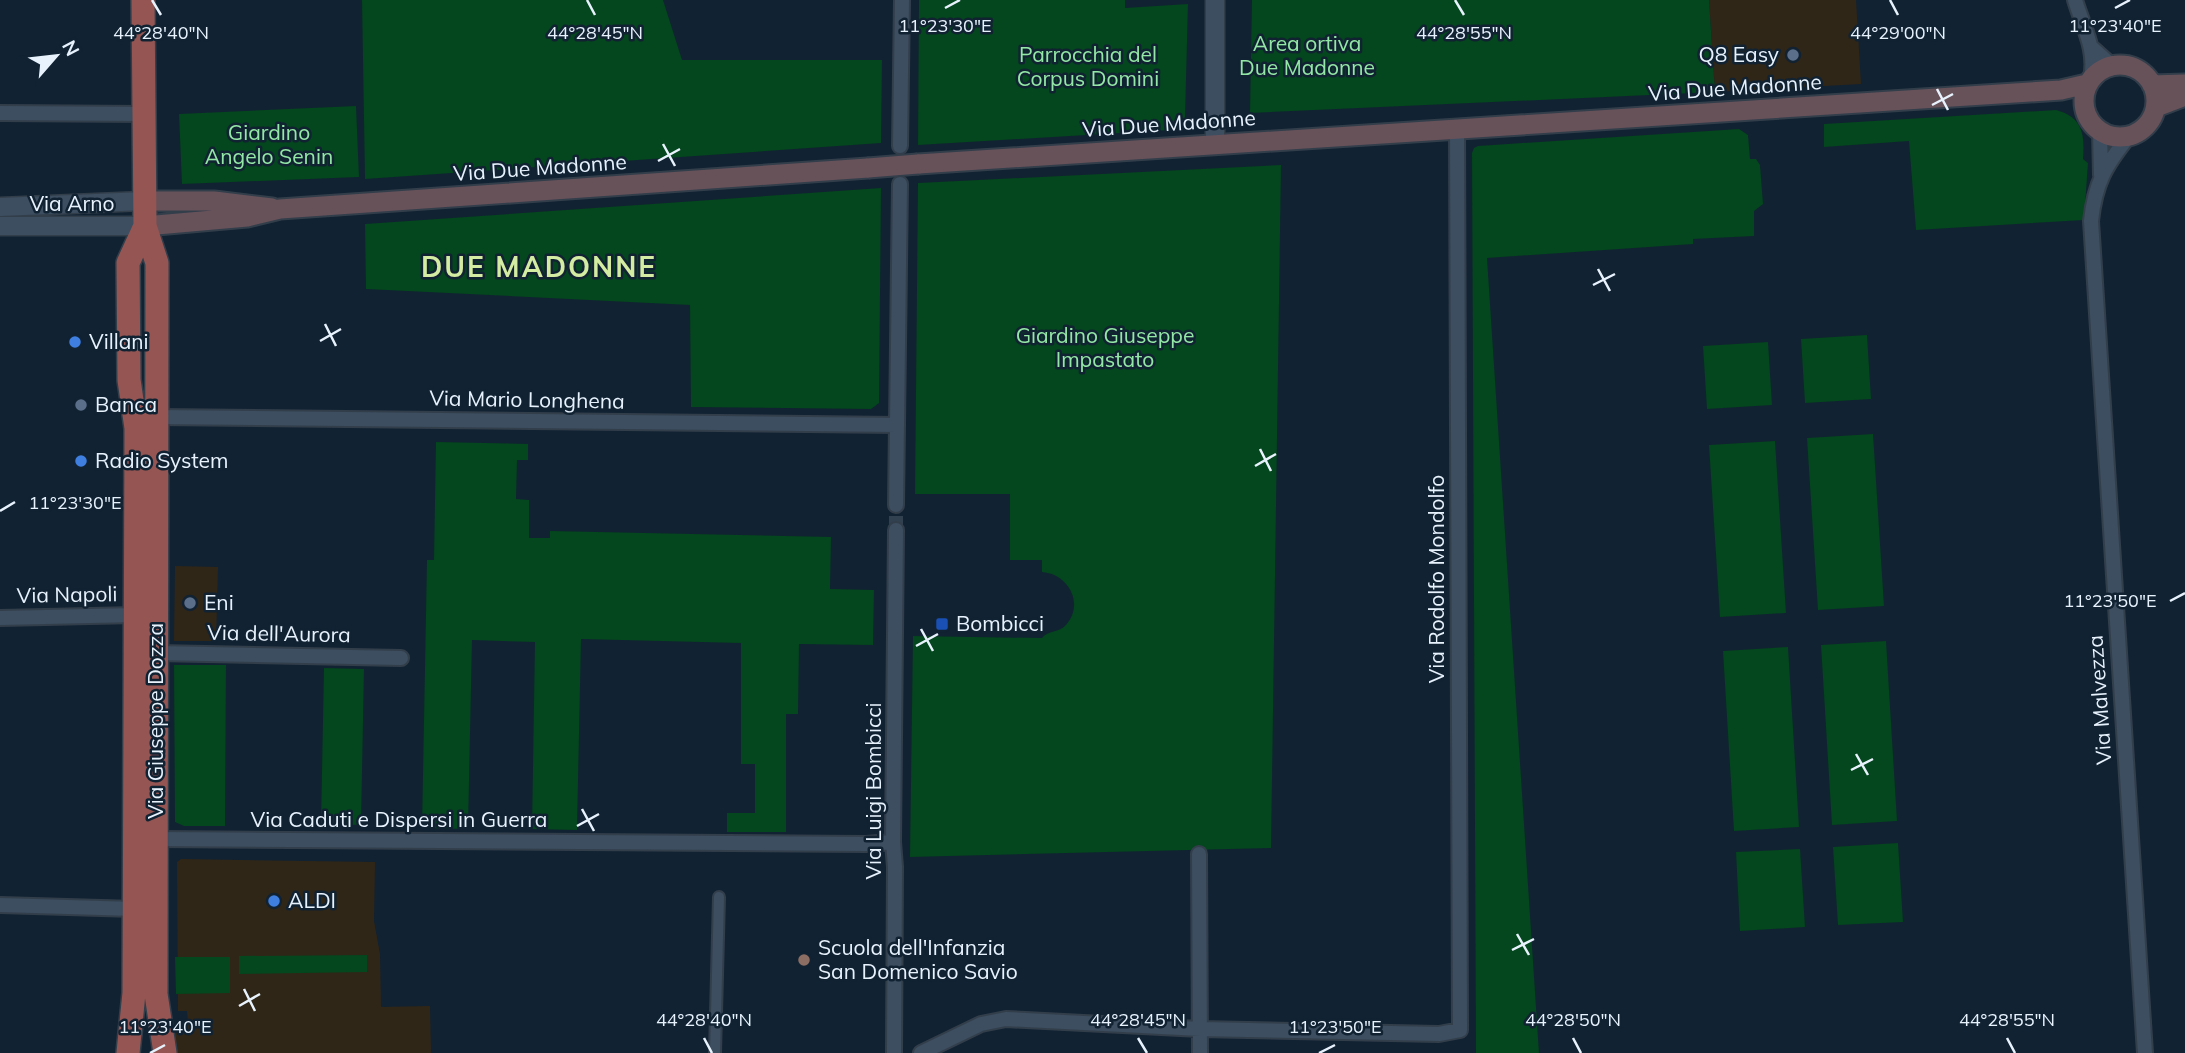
<svg xmlns="http://www.w3.org/2000/svg" width="2185" height="1053" font-family="Mulish,sans-serif">
	<style>
		.commercial { fill: #302617 }
		.green { fill: #04461d }
		.lines { fill: none; stroke-linecap: round; stroke-linejoin: round }
		.minor-tunnel { stroke: #314150; stroke-width: 14; stroke-dasharray: 14 7; stroke-linecap: butt }
		.pedestrian-casing { stroke: #333e4b; stroke-width: 14 }
		.minor-casing { stroke: #333e4b; stroke-width: 18 }
		.tertiary-casing { stroke: #333e4b; stroke-width: 21 }
		.secondary-casing { stroke: #333e4b; stroke-width: 23 }
		.primary-casing { stroke: #333e4b; stroke-width: 26 }
		.pedestrian { stroke: #3c4e60; stroke-width: 10 }
		.minor { stroke: #3c4e60; stroke-width: 14 }
		.tertiary { stroke: #3c4e60; stroke-width: 18 }
		.secondary { stroke: #68525a; stroke-width: 19 }
		.primary { stroke: #955653; stroke-width: 23 }
		.secondary-bridge-casing { stroke: #333e4b; stroke-width: 23; stroke-linecap: butt }
		.secondary-bridge { stroke: #68525a; stroke-width: 19 }
		.ticks { fill: none; stroke: #e7f2fd; stroke-width: 2.5 }
		.service-dot { fill: #5c6f8a; stroke: #112232; stroke-width: 2.5 }
		.shop-dot { fill: #3f7fe0; stroke: #112232; stroke-width: 2.5 }
		.transit-dot { fill: #1a4fb4; stroke: #112232; stroke-width: 2.5 }
		.education-dot { fill: #8d6e63; stroke: #112232; stroke-width: 2.5 }
		.labels { text-anchor: middle; stroke-width: 5; stroke-linejoin: round; paint-order: stroke }
		.park-label { font-size: 21px; fill: #93e8a5; stroke: #112232 }
		.poi-label { font-size: 21px; fill: #e7f2fd; stroke: #112232; text-anchor: start }
		.street-label { font-size: 21px; fill: #e7f2fd; stroke: #112232 }
		.district-label { font-size: 28px; font-weight: bold; letter-spacing: 2px; fill: #d4eca2; stroke: #112232 }
		.ticks-label { font-size: 18px; text-anchor: middle; fill: #e7f2fd; stroke: #112232; stroke-width: 5; stroke-linejoin: round; paint-order: stroke }
	</style>
	<rect width="100%" height="100%" fill="#112232"/>
	<path class="commercial" d="M1709,0H1856L1861,84L1715,92Z
		M175,566L218,567L216,641H174Z
		M181,859L375,862L374,921L380,954L381,1007L430,1006L431,1053H174L173,1024L188,1023L187,1011H178L177,862Z"/>
	<path class="green" d="M362,0H663L682,60H882L881,143L365,179Z
		M919,0H1125V8L1188,4L1185,118L1182,123L1170,130L918,145Z
		M1252,0H1709L1715,92L1250,113Z
		M356,106L359,177L182,184L179,114Z
		M2056,110C2083,117 2085,135 2083,159L2088,163L2084,220L1916,230L1909,141L1824,147V124Z
		M1739,129L1748,135L1750,159H1756L1760,165L1763,204L1754,211V236L1693,239V244L1487,258L1539,1053H1476L1472,153L1474,148L1478,146Z
		M1281,165L1271,848L910,857L913,636L1042,638C1048,630 1059,633 1066,625C1085,603 1068,574 1042,572V560H1010V494H915L918,183Z
		M881,188L879,403L871,409L691,407L690,305L366,289L365,224Z
		M1867,335L1871,399L1805,403L1801,339Z
		M1768,342L1772,405L1707,409L1703,346Z
		M1873,434L1884,606L1818,610L1807,438Z
		M1775,441L1786,613L1720,617L1709,445Z
		M436,442L528,444V460H517L516,499L529,500V538H550V531L831,537L830,589L874,590L873,645L799,644L798,714H786V832H727V813H755V764H741V643L581,639L577,830L532,829L535,642L472,640L468,829L422,828L427,560H434Z
		M1886,641L1897,821L1832,825L1821,645Z
		M1788,647L1799,827L1734,831L1723,651Z
		M174,665H226L225,826H184L175,822Z
		M324,668L364,669L361,825L321,824Z
		M1898,843L1903,922L1838,925L1833,847Z
		M1800,849L1805,927L1740,931L1736,852Z
		M367,955V972L239,974V956Z
		M175,957H230V993L176,994Z"/>
	<g class="lines">
		<path class="minor-tunnel" d="M896,530V505"/>
		<defs>
			<path id="pedestrian" d="M715,1053L719,897"/>
			<path id="minor" d="M2075,0C2083,27 2097,50 2091,78
				M2092,48L2111,65
				M0,113L145,114
				M2100,131L2101,175
				M2129,136C2105,166 2095,183 2091,221L2145,1053
				M900,146L902,0
				M157,417L897,425
				M896,505L900,184
				M0,618L136,615
				M157,653L401,658
				M156,839L866,844L893,842
				M1199,854L1200,1053
				M0,905L135,909
				M894,1053L895,867L893,842L896,530
				M921,1053L981,1024L1006,1019L1200,1029L1439,1034L1460,1030L1457,128"/>
			<path id="tertiary" d="M1215,143V0
				M0,207L144,201
				M0,226H145"/>
			<path id="secondary" d="M2084 101a36 36 0 1 1 72 0a36 36 0 1 1-72 0Z
				M2152,85L2185,84
				M2156,107L2185,96
				M918,164L2061,90L2087,84
				M144,201H214L272,208
				M145,226L247,217L280,209L868,168"/>
			<path id="primary" d="M143,0L145,226L157,263L156,994L165,1053
				M128,1053L134,993L136,428L129,380L128,263L145,226"/>
		</defs>
		<use href="#pedestrian" class="pedestrian-casing"/>
		<use href="#minor" class="minor-casing"/>
		<use href="#tertiary" class="tertiary-casing"/>
		<use href="#secondary" class="secondary-casing"/>
		<use href="#primary" class="primary-casing"/>
		<use href="#pedestrian" class="pedestrian"/>
		<use href="#minor" class="minor"/>
		<use href="#tertiary" class="tertiary"/>
		<use href="#secondary" class="secondary"/>
		<use href="#primary" class="primary"/>
		<defs>
			<path id="secondary-bridge" d="M868,168L918,164"/>
		</defs>
		<use href="#secondary-bridge" class="secondary-bridge-casing"/>
		<use href="#secondary-bridge" class="secondary-bridge"/>
	</g>
	<path class="ticks" d="M152,0L161,15M587,0L595,15M1455,0L1464,15M1890,0L1898,15M945,8L960,0M2115,8L2130,0M1937,89L1948,110M1932,105L1953,94M663,144L675,166M658,161L680,149M1598,269L1610,291M1593,285L1615,274M325,324L336,346M320,341L341,329M1260,449L1271,471M1255,466L1276,454M0,511L15,502M2170,601L2185,593M921,629L933,651M916,646L938,634M1856,754L1868,775M1851,770L1873,759M582,809L594,831M577,826L599,814M1517,934L1529,955M1512,950L1534,939M244,989L255,1011M239,1006L260,994M704,1038L712,1053M1138,1038L1147,1053M1573,1038L1581,1053M2007,1038L2015,1053M150,1053L165,1045M1319,1053L1335,1045"/>
	<g class="service-dot">
		<circle cx="1793" cy="55" r="7"/>
		<circle cx="81" cy="405" r="7"/>
		<circle cx="190" cy="603" r="7"/>
	</g>
	<g class="shop-dot">
		<circle cx="75" cy="342" r="7"/>
		<circle cx="81" cy="461" r="7"/>
		<circle cx="274" cy="901" r="7"/>
	</g>
	<rect class="transit-dot" x="935" y="617" width="14" height="14" rx="3.5"/>
	<circle class="education-dot" cx="804" cy="960" r="7"/>
	<g class="labels">
		<g class="park-label">
			<text x="1307" y="51">Area ortiva<tspan x="1307" dy="24">Due Madonne</tspan></text>
			<text x="1088" y="62">Parrocchia del<tspan x="1088" dy="24">Corpus Domini</tspan></text>
			<text x="269" y="140">Giardino<tspan x="269" dy="24">Angelo Senin</tspan></text>
			<text x="1105" y="343">Giardino Giuseppe<tspan x="1105" dy="24">Impastato</tspan></text>
		</g>
		<g class="poi-label">
			<text x="1779" y="62" text-anchor="end">Q8 Easy</text>
			<text x="89" y="349">Villani</text>
			<text x="95" y="412">Banca</text>
			<text x="95" y="468">Radio System</text>
			<text x="204" y="610">Eni</text>
			<text x="956" y="631">Bombicci</text>
			<text x="288" y="908">ALDI</text>
			<text x="818" y="955">Scuola dell'Infanzia<tspan x="818" dy="24">San Domenico Savio</tspan></text>
		</g>
		<g class="street-label">
			<text transform="translate(1735 88) rotate(-4)" y="7">Via Due Madonne</text>
			<text transform="translate(1169 124) rotate(-4)" y="7">Via Due Madonne</text>
			<text transform="translate(540 168) rotate(-4)" y="7">Via Due Madonne</text>
			<text x="72" y="211">Via Arno</text>
			<text transform="translate(527 400) rotate(1)" y="7">Via Mario Longhena</text>
			<text transform="translate(1437 579) rotate(-90)" y="7">Via Rodolfo Mondolfo</text>
			<text transform="translate(67 595) rotate(-1)" y="7">Via Napoli</text>
			<text transform="translate(279 634) rotate(1)" y="7">Via dell'Aurora</text>
			<text transform="translate(2100 700) rotate(-94)" y="7">Via Malvezza</text>
			<text transform="translate(156 721) rotate(-90)" y="7">Via Giuseppe Dozza</text>
			<text transform="translate(874 791) rotate(-90)" y="7">Via Luigi Bombicci</text>
			<text x="399" y="827">Via Caduti e Dispersi in Guerra</text>
		</g>
		<g class="district-label">
			<text x="539" y="277">DUE MADONNE</text>
		</g>
	</g>
	<g class="ticks-label">
		<text x="945" y="32">11°23'30"E</text>
		<text x="2115" y="32">11°23'40"E</text>
		<text x="161" y="39">44°28'40"N</text>
		<text x="595" y="39">44°28'45"N</text>
		<text x="1464" y="39">44°28'55"N</text>
		<text x="1898" y="39">44°29'00"N</text>
		<text x="75" y="509">11°23'30"E</text>
		<text x="2110" y="607">11°23'50"E</text>
		<text x="704" y="1026">44°28'40"N</text>
		<text x="1138" y="1026">44°28'45"N</text>
		<text x="1573" y="1026">44°28'50"N</text>
		<text x="2007" y="1026">44°28'55"N</text>
		<text x="165" y="1033">11°23'40"E</text>
		<text x="1335" y="1033">11°23'50"E</text>
	</g>
	<g transform="translate(56 56) rotate(62)" stroke="#112232" stroke-width="5" paint-order="stroke">
	<path d="M0-5L12 26L0 18L-12 26Z" fill="#e7f2fd"/>
	<text y="-10" font-size="19" font-weight="bold" text-anchor="middle" fill="#e7f2fd">N</text>
	</g>
</svg>
